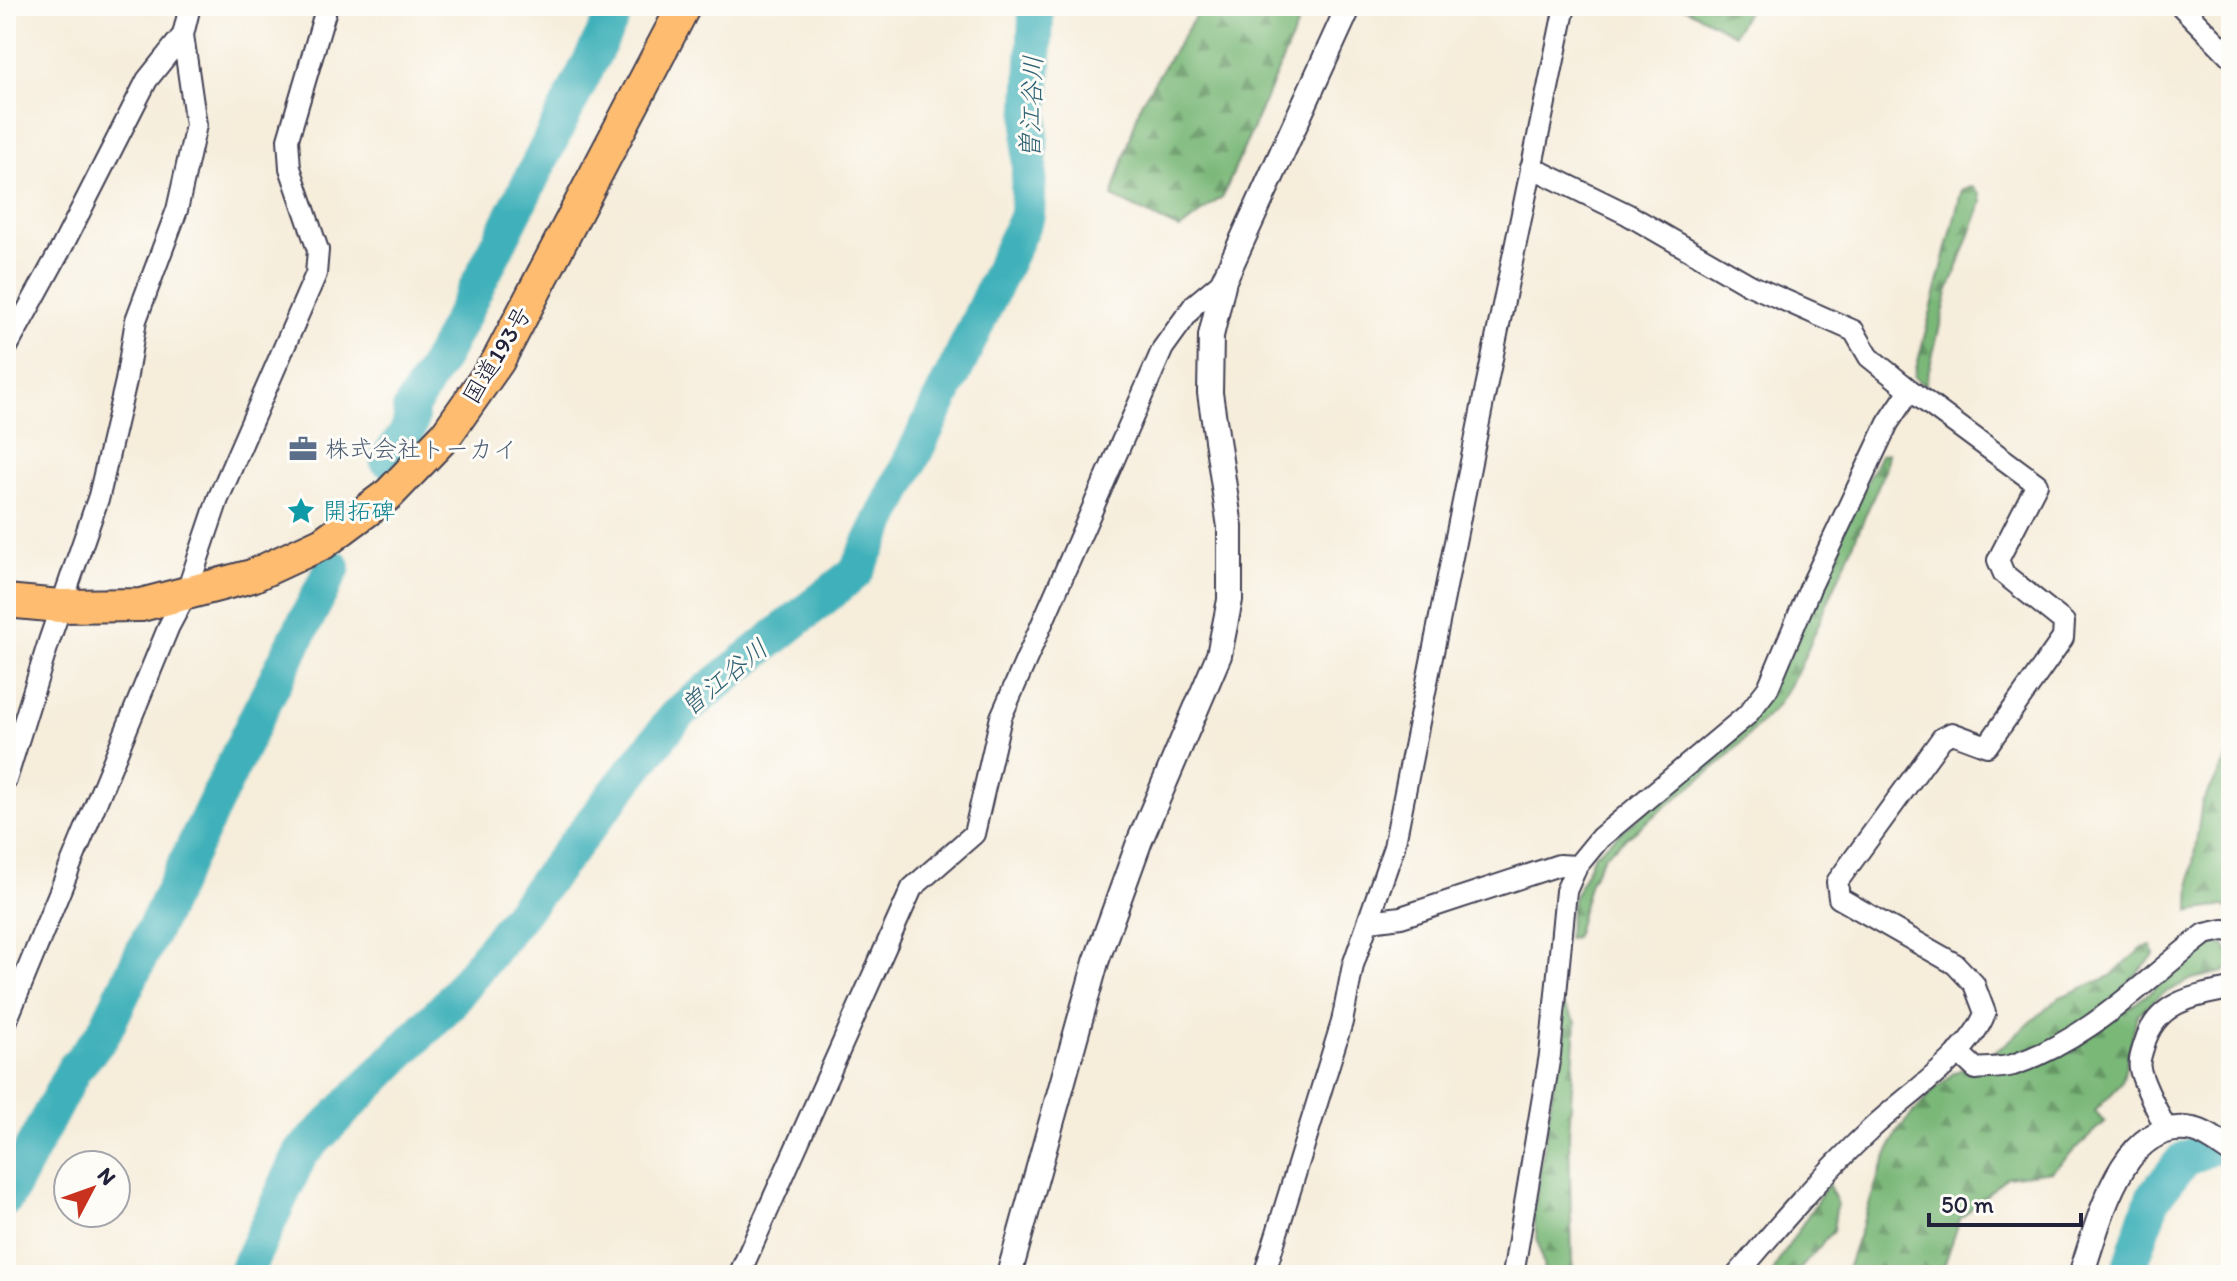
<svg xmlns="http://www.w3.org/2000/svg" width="2237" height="1281" font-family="Itim,'Klee One',sans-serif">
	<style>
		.forest { fill: url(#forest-firs); stroke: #4e6d5a; stroke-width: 2 }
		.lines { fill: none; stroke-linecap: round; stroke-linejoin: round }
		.river { stroke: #41b1ba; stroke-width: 36 }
		.minor-casing { stroke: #424053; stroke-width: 24 }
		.tertiary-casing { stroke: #424053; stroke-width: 28 }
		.trunk-casing { stroke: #424053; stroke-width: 36 }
		.minor { stroke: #fff; stroke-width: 20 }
		.tertiary { stroke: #fff; stroke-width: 24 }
		.trunk { stroke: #fdbc70; stroke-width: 32 }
		.labels { text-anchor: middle; stroke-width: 6; stroke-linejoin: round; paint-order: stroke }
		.street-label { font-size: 24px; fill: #22223b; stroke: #fdfcf7 }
		.service-label { font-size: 24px; fill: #4e5e75; stroke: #fdfcf7; text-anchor: start }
		.culture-label { font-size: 24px; fill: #0d838f; stroke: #fdfcf7; text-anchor: start }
		.water-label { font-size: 26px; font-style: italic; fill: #306274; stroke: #fdfcf7 }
	</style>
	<defs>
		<pattern id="forest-firs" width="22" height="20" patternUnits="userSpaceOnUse" patternTransform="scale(2)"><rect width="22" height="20" fill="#7ab878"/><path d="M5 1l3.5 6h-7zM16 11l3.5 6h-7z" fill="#649564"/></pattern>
	</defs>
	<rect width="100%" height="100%" fill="#fdfcf7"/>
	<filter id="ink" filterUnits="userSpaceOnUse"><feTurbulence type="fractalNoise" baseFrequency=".0125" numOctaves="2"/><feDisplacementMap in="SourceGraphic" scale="16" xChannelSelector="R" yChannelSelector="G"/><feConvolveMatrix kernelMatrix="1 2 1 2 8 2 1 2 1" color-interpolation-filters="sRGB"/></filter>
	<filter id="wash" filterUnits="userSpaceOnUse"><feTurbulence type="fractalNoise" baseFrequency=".006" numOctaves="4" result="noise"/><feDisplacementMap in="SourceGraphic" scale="32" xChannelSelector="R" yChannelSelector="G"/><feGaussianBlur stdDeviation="1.8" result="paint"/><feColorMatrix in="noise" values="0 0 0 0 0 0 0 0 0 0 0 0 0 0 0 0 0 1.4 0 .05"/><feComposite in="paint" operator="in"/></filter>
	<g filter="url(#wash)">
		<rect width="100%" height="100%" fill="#f6eddb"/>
		<path class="forest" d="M1202,6H1306L1223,196L1180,229L1112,197L1141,103Z
			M1681,6H1750L1734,34Z
			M1972,187L1980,193L1982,202L1948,293L1925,386L1914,377L1962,189Z
			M1888,453L1885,470L1799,669L1776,707L1725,759L1605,855L1590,882L1575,937L1567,938L1573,899L1594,855L1746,727L1880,455Z
			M2231,752V911L2224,906L2190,911L2191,876L2202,803Z
			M2222,944L2230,952L2231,966L2224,972L2192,979L2162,994L2137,1015L2122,1083L2095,1111L2105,1122L2052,1171L2006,1177L1960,1219L1941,1275H1845L1880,1172L1898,1130L1934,1090L1952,1074L2002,1047L2060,997L2111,976L2142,948L2152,946L2154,955L2122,989L2124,1012L2210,946Z
			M1561,1001L1576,1022L1569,1134L1572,1261L1574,1275H1545L1533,1217L1559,1049Z
			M1828,1184L1837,1202L1833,1231L1795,1275H1773V1270Z"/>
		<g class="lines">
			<path class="river" d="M387,459C399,443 415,429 410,409L442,356L618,6
				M6,1198L74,1069L102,1036L258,714L333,567
				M244,1275L301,1153L448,1005L677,715L856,572L962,356L1027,215L1036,17L1034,6
				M2127,1275L2153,1198L2183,1160L2231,1138"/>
		</g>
	</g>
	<g filter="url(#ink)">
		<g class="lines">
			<defs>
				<path id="minor" d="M2181,6L2231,57
					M1531,167L1627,214L1750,285L1854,331L1869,357L1910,390L2037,484L1998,560L2004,574L2064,622L2063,638L1987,746L1952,733L1942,738L1837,882L1839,898L1955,964L1974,984L1985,1013C1970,1055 1903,1098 1870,1130C1822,1175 1779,1225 1737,1275
					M6,349L62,247L147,80L183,35
					M6,780L49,641L99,496L126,381L136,320L177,210L196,125L183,35L190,6
					M1370,921L1401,917L1559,865L1577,866
					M6,1022L169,626L186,594L218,499L316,274L318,250L290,168L288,139L327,6
					M1958,1052L1976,1069C1988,1068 2002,1068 2013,1065C2091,1039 2142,982 2205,934L2223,930L2231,931
					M2166,1131C2159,1111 2144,1088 2140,1069C2138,1061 2142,1052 2144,1045C2156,1002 2193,996 2231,989
					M739,1275L912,888L974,834L1001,717L1163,348L1194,305L1224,280
					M1264,1275L1342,1022L1353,965L1394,847L1483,402L1565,6
					M1513,1275L1550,1055L1566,891L1577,866L1600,838L1747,715L1768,688L1811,586L1888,423L1910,390"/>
				<path id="tertiary" d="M1009,1275L1096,962L1140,840L1219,655L1230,600V527L1210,393L1211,336L1224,280L1349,6
					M2081,1275C2098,1226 2121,1116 2193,1130C2205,1132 2220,1144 2231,1151"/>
				<path id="trunk" d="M6,601L60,606L141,605L252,576L323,543L389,494L446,435L498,361L684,6"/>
			</defs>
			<use href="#minor" class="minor-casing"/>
			<use href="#tertiary" class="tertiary-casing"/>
			<use href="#trunk" class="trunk-casing"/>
			<use href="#minor" class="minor"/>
			<use href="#tertiary" class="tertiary"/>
			<use href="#trunk" class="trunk"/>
		</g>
	</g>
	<defs>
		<symbol id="office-bare" viewBox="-9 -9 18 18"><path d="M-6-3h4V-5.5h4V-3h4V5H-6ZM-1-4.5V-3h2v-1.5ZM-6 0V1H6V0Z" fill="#5c6f8a" stroke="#fdfcf7" stroke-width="2.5" paint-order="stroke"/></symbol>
		<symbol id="sight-bare" viewBox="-9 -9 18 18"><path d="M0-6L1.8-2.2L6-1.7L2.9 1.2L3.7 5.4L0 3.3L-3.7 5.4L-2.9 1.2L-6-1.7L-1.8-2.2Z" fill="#0f9aa8" stroke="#fdfcf7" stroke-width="2.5" paint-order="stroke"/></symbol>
	</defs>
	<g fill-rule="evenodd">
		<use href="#office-bare" x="283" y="429" width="40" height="40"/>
		<use href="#sight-bare" x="281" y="491" width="40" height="40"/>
	</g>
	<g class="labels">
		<g class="street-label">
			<text transform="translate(497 355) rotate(-59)" y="8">国道193号</text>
		</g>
		<g class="service-label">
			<text x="325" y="457">株式会社トーカイ</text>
		</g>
		<g class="culture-label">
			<text x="323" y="519">開拓碑</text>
		</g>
		<g class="water-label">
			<text transform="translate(1031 107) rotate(-88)" y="9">曽江谷川</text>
			<text transform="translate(724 677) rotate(-39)" y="9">曽江谷川</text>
		</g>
	</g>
	<rect width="2237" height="1281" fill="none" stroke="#fdfcf7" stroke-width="32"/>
	<g transform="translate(92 1189) rotate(49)"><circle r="38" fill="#fdfcf7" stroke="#a5a5ac" stroke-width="2"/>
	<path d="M0-6L14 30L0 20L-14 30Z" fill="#c8321e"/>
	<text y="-12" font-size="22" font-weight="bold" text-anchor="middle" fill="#22223b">N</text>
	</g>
	<path d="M1929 1213v12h152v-12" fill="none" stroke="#22223b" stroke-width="4"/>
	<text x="1941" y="1213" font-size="24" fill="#22223b" stroke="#fdfcf7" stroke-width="6" paint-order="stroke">50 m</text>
</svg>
